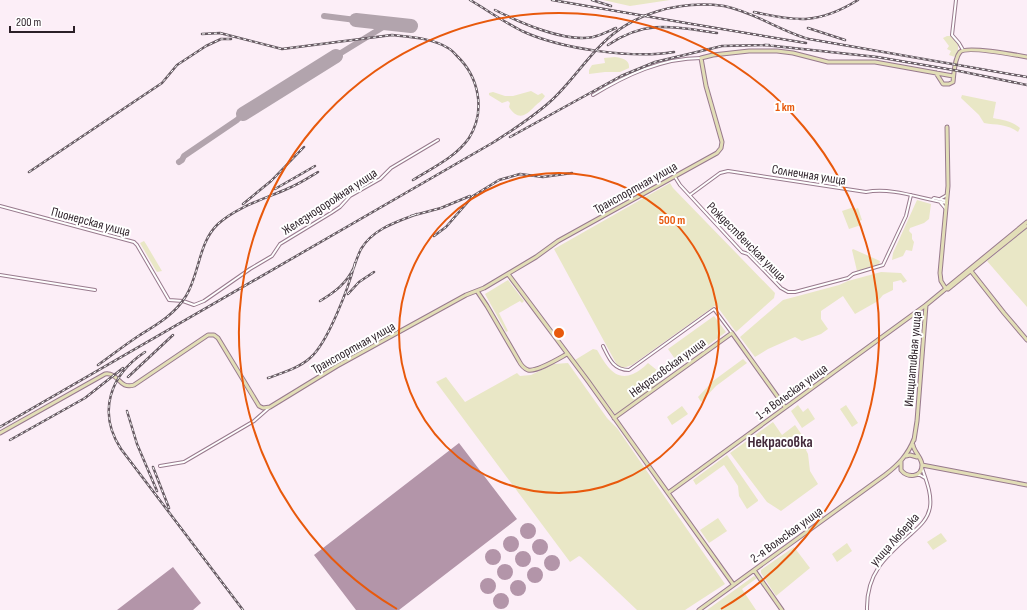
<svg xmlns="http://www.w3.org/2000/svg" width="1027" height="610" font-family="'Sofia Sans Condensed',sans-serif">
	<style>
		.green { fill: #e9e7c6 }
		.water { fill: #b395a9 }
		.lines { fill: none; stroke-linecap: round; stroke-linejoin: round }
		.taxiway { stroke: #b2a4ad; stroke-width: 6 }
		.runway { stroke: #b2a4ad; stroke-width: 14 }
		.street-casing { stroke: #987a8d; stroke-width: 4 }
		.secondary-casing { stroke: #987a8d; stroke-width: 5 }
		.street { stroke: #fff; stroke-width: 2 }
		.secondary { stroke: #e2deb7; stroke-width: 3 }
		.rail-casing { stroke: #675b63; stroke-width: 2.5 }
		.rail { stroke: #fff; stroke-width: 1; stroke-dasharray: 3; stroke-linecap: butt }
		.ring { fill: none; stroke: #e8590c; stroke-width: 2 }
		.labels { text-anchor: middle; stroke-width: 4; stroke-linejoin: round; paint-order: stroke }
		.street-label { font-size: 13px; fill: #2b1f27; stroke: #fff }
		.quarter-label { font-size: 15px; font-weight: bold; fill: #432a3b; stroke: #fff }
		.centre { fill: #e8590c; stroke: #fff; stroke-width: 2 }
		.ring-label { font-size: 12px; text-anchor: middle; font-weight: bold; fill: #e8590c; stroke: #fff; stroke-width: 4; stroke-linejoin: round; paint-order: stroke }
	</style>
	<rect width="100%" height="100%" fill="#fceef7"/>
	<path class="green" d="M603,0H670L630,6Z
		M947,36H951L958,44V52L955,57L949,55L951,51L947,49L949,46L943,38Z
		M615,57C621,58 630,59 629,68L620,72H605L589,74V70L592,65L605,63L604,58Z
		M531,91L538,95L542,93L545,96C542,101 539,102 535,106C526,116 518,121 509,107L510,103L508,101L502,103L489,95V93L493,92L505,96H513Z
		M962,95L996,102L993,118C1003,120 1012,121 1020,128L1018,132C1008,124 996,125 984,123L979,115L961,98Z
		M670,183L673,188L775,293L774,298L736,332L716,305L632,365L623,368L617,365L554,249Z
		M917,200L931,204L929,219L924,223L910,228L909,231L912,234V239L914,242L912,251L906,250L903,256L892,260L893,253Z
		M854,207L855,209L858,208L862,220L859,221L861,225L849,229L842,211Z
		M1027,228V307L987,261Z
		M144,241L146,244L162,271L157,272L155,269L140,243Z
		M853,249L880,261L879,265L857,271L852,250Z
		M881,272L901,273L907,281L903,283L901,280L893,282V290L883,295L878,301L855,314L843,296L821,311V319L828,329L821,334L802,341L795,337L768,349L755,357L740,337L783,300L839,285L848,281Z
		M508,280L524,301L522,303L520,301L499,313L508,331L506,332L485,294Z
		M714,316L726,332L680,366L668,349Z
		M593,349L597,350C605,363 614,382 633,374C638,372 644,367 648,363L658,371L655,374L660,382L618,414H615L575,360Z
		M743,359L747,363L716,386L701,402L698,397L713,381Z
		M568,363L607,418L617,428L725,584L685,610H637L581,557L579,556L570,562L436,382L446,377L465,402L517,373L520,376L531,375L554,364Z
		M798,405L803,412L808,408L815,419L802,428L791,411Z
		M846,405L858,423L852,427L840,409Z
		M682,406L688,414L672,425L667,417Z
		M773,422L782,435L795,425L809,445L806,450L808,454L810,471L818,484L781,511L767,502L730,453Z
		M727,455L758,500V501L747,509L739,496L738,486L724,465L696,485L693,480Z
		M718,518L727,531L709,543L700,530Z
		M941,533L947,541L933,550L927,542Z
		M847,543L852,551L837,562L832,554Z
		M794,547L810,568L776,596L761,573V570Z
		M754,576L757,578L742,589L756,610H707Z"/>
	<path class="water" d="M459,443L517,519L399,610H356L314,555Z
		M520 531a8 8 0 1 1 16 0a8 8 0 1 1-16 0Z
		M503 544a8 8 0 1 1 16 0a8 8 0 1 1-16 0Z
		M532 547a8 8 0 1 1 16 0a8 8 0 1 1-16 0Z
		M485 557a8 8 0 1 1 16 0a8 8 0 1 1-16 0Z
		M515 559a8 8 0 1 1 16 0a8 8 0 1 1-16 0Z
		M544 563a8 8 0 1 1 16 0a8 8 0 1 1-16 0Z
		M497 572a8 8 0 1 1 16 0a8 8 0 1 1-16 0Z
		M527 575a8 8 0 1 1 16 0a8 8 0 1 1-16 0Z
		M173,567L201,603L193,610H117Z
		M480 586a8 8 0 1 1 16 0a8 8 0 1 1-16 0Z
		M510 588a8 8 0 1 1 16 0a8 8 0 1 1-16 0Z
		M493 601a8 8 0 1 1 16 0a8 8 0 1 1-16 0Z"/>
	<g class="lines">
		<path class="taxiway" d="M324,16L356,20
			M336,56L388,24
			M179,162L182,160L184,156L237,120L243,114"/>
		<path class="runway" d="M356,20L411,26
			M243,114L336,56"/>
		<defs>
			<path id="street" d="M956,0L952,35L959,43L963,50
				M593,95C626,75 662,58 701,58
				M675,177L680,185L742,252L748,254L781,288L788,292H795L848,278L853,274L883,265L906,216L911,195
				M690,195L720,173L728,171L866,192C893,187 921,199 947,203
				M940,199L947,195
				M932,200L934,198L947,201
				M940,202L946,209
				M0,206L134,242L137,245L169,300L183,301L194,305L204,301L250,269L272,256L280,244L331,213L340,207L350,196L380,179L391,168L438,140
				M0,275L95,290
				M603,346C609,358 613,370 629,370L714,309L732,333
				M160,466L184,462L254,421L270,407
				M916,475H920L925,478
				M867,610C866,573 886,556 911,534C920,526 928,519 930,507C932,494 926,480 922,468"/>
			<path id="secondary" d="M936,73L943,84H949L953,82C954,74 954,59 960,52C966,46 1016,55 1027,57
				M971,271L1004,313L1027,340
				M508,274L588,381L733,584
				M946,289L941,281L940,273L948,186L947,127
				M948,289L1026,226
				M477,291L487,306L519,361C521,365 523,368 528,370C537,372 558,359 567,354
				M614,418L732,333L785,407
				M0,433L105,374C119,372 119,390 134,385L208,335H214L218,338L259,406L263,408L270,407L337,366L466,295L484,288L536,257L558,241L717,153L721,148L722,142L706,86L701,58L713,55L749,51H777L793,53L828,62H875L953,76
				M914,440L917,421L926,305
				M906,456L910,455L917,457
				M901,461V470C907,478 922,478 922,465C922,458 914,452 913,445
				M922,465L1027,485
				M668,493L926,305L1027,222
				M754,570L782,610
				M699,610L885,475C898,465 908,455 914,439"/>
		</defs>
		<use href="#street" class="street-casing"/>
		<use href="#secondary" class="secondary-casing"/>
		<use href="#street" class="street"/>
		<use href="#secondary" class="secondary"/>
		<defs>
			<path id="rail" d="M470,0C487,10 504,22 522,31C561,49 632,59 674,52
				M552,0C637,15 721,29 806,43
				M592,0L611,6
				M495,10C519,22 566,43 593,37C601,35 609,31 616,28
				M754,12C798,22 819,24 858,0
				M808,28L845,40
				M202,34L220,33L282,49L392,35C411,37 432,38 448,48C452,50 455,54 457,56C479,77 486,111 469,138C456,157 432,168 413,180
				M608,45C646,19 675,27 717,33
				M765,45L877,57L959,71L1027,85
				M510,137L621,76L655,62L722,46L769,45
				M29,172L162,83L177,65L206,46L221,39H231
				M275,189L315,166
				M243,204L271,181L304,147
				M411,216L441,208L470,196
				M434,236L446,227L473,196L499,180L520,174L543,177L572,173
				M348,294L359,282L374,272
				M320,301C335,292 347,283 354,267C356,261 358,255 361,249C373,229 396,222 417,214
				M145,352C110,375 97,412 121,449L243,610
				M98,365C112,355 126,344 140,335C158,324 175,314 186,296C200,273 198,243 218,224C238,206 265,199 289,188C299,184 308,178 318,172
				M128,377L173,335
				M268,378C282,373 299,368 310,358C328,343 349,286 355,263
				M127,411L137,444L157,491
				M0,427L494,142C514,129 535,116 553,99C570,83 584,62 601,45C632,13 680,0 724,6C754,12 780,31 809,39L1027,77
				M10,440L85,398L123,368
				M153,467L169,508"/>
		</defs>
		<use href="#rail" class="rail-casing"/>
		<use href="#rail" class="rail"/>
	</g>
	<g class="ring">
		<circle cx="559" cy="333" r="160"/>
		<path d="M397 609A320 320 0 1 1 721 609"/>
	</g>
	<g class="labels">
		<g class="street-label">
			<text transform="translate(809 174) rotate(9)" y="5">Солнечная улица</text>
			<text transform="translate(635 187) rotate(-29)" y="5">Транспортная улица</text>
			<text transform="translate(329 201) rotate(-33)" y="5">Железнодорожная улица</text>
			<text transform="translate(91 221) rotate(15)" y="5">Пионерская улица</text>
			<text transform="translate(747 241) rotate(45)" y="5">Рождественская улица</text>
			<text transform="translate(353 347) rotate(-29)" y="5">Транспортная улица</text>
			<text transform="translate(912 359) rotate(-85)" y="5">Инициативная улица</text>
			<text transform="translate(667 367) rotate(-36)" y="5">Некрасовская улица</text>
			<text transform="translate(791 391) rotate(-36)" y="5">1-я Вольская улица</text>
			<text transform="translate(786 534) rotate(-36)" y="5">2-я Вольская улица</text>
			<text transform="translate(894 539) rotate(-48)" y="5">улица Люберка</text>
		</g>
		<g class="quarter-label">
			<text x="780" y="447">Некрасовка</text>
		</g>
	</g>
	<circle cx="559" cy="333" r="6" class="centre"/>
	<g class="ring-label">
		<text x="785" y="111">1 km</text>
		<text x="672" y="224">500 m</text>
	</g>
	<path d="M10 26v6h64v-6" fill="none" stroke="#2b1f27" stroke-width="2"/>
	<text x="16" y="26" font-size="12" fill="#2b1f27" stroke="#ffffff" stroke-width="3" paint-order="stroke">200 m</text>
</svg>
